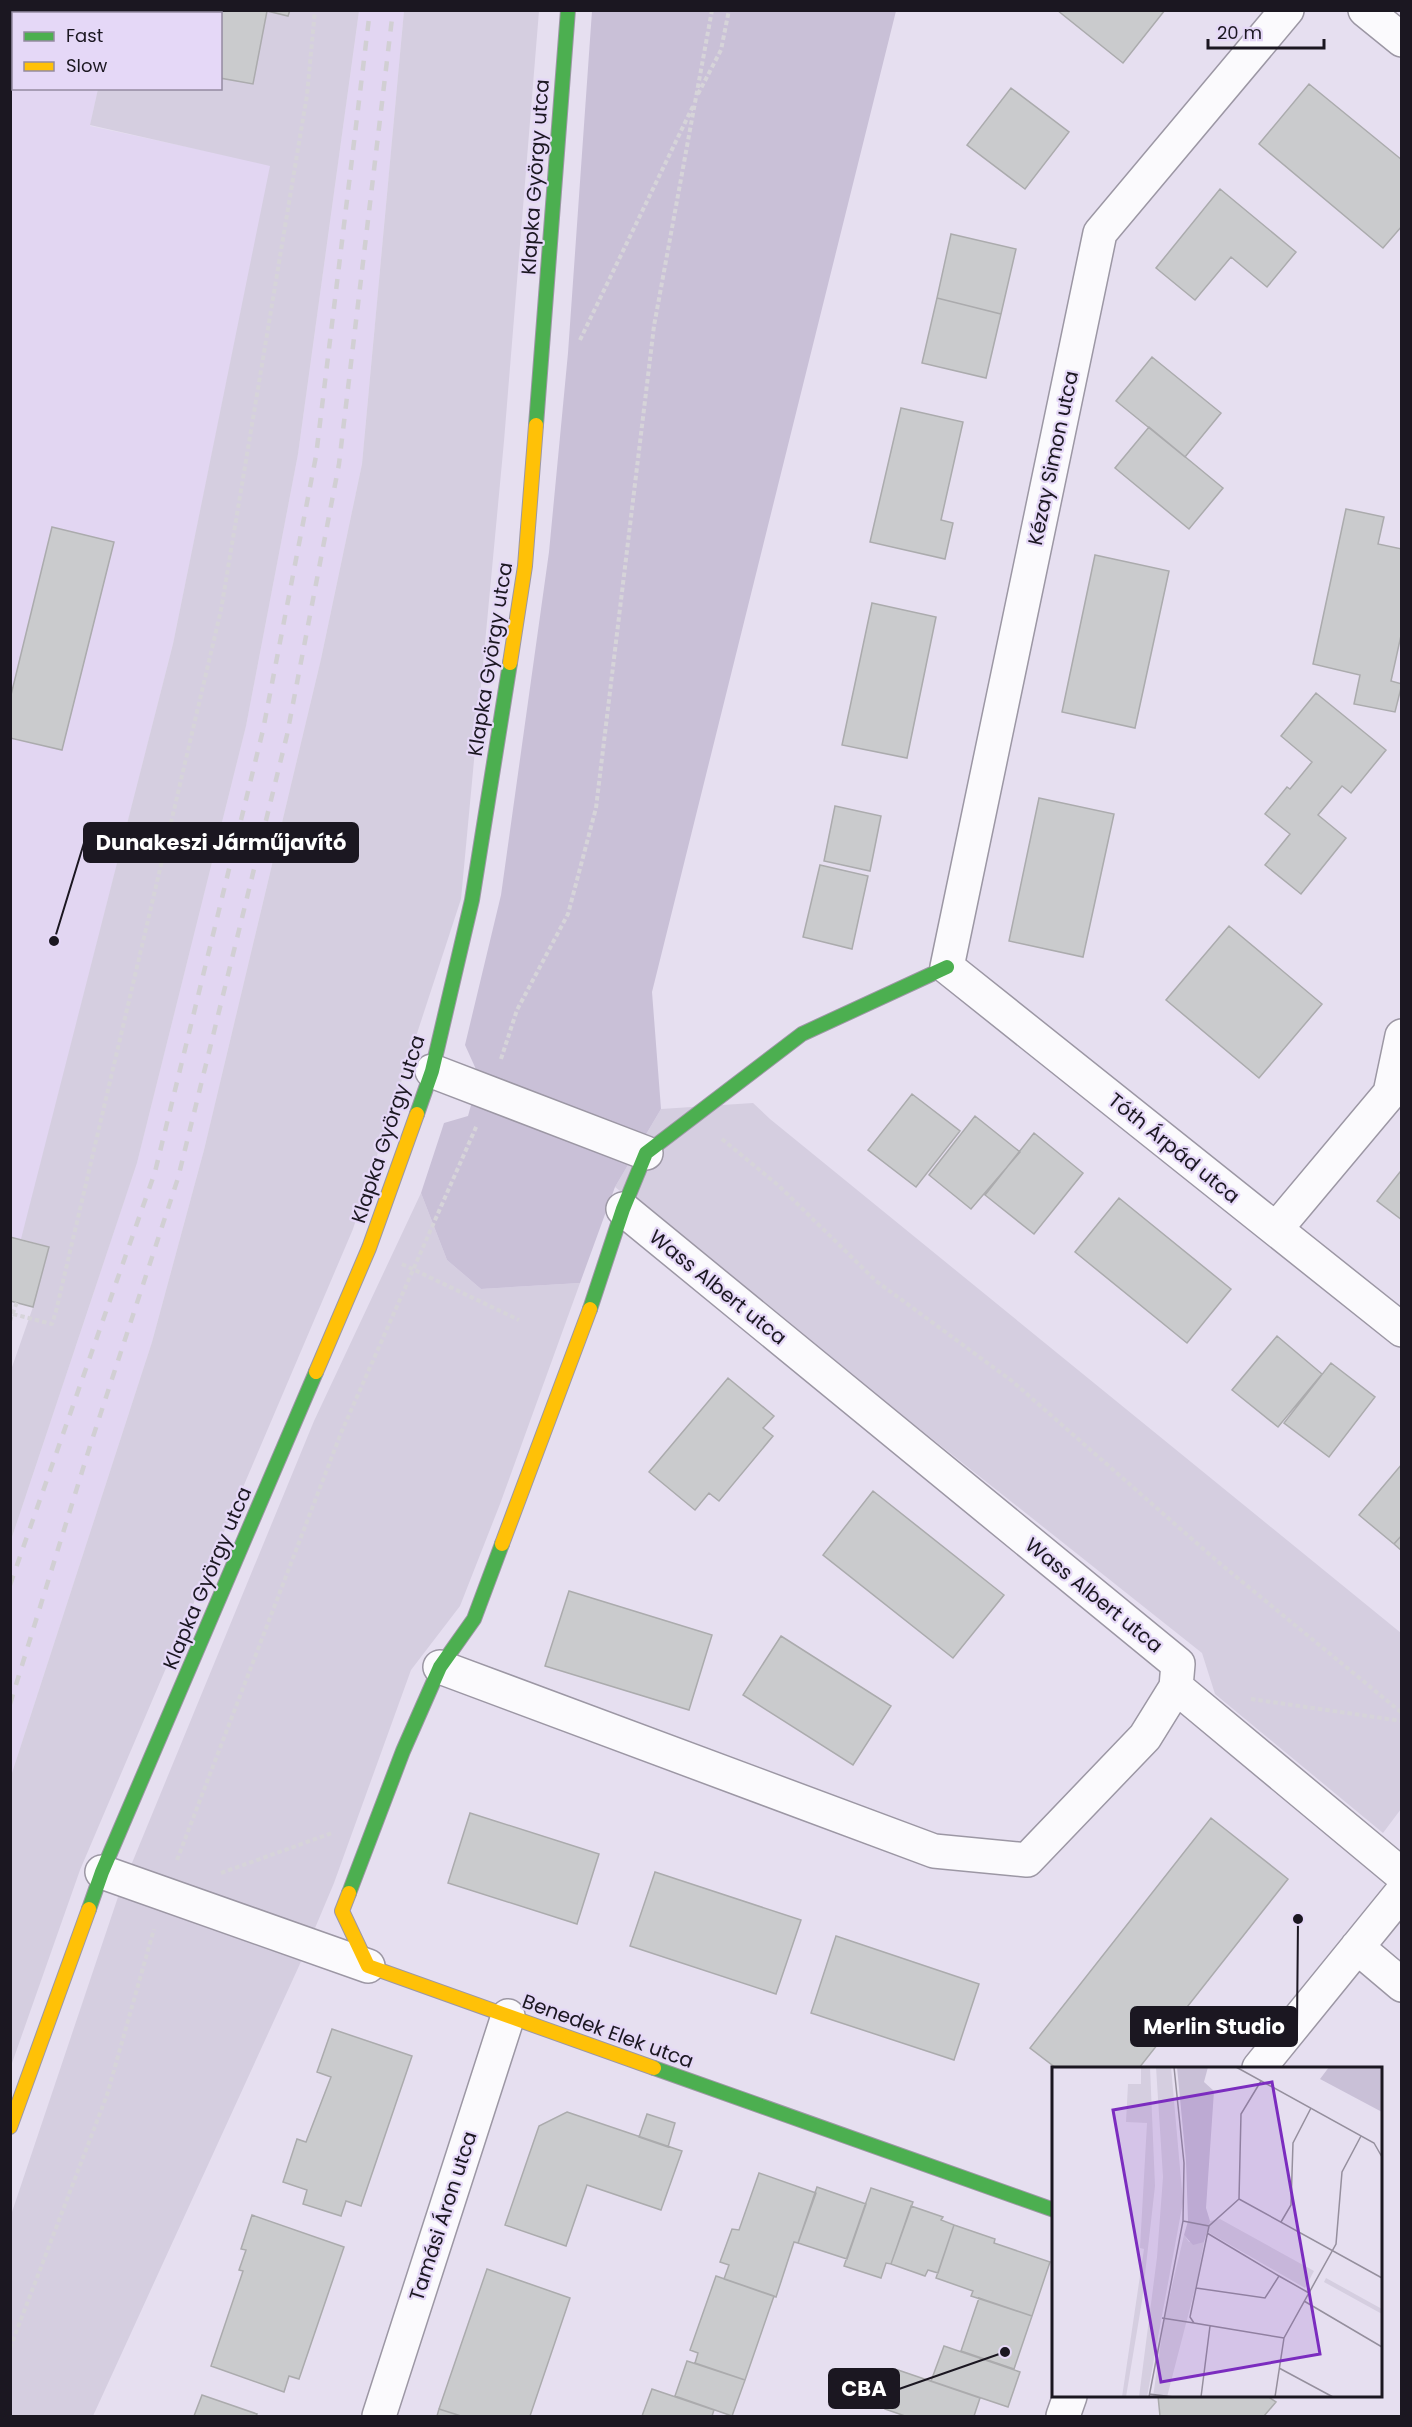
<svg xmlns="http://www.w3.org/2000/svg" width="1412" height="2427" font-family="Poppins,sans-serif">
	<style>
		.built { fill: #e2d6f2 }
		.green { fill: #d5cee0 }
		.forest { fill: #c9c0d7 }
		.building { fill: #cacbcd; stroke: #ababad; stroke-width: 1.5 }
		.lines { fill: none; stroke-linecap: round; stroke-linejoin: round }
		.street-casing { stroke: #9c97a4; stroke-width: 36 }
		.fast-casing { stroke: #9c97a4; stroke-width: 16 }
		.slow-casing { stroke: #9c97a4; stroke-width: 16 }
		.path { stroke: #d6d4d9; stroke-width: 4; stroke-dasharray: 4.5 3; stroke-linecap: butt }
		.street { stroke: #fbfafd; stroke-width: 33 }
		.fast { stroke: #4caf50; stroke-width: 14 }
		.slow { stroke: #ffc107; stroke-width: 14 }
		.rail { stroke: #d1cfd3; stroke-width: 4.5; stroke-dasharray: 10 10; stroke-linecap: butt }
		.labels { text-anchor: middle; stroke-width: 4.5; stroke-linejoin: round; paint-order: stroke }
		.street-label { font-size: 20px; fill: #1b1721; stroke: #e5d8f7 }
		.inset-road { fill: none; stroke: #958f9d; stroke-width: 1.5 }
		.view { fill: #7b2cbf; fill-opacity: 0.15; stroke: #7b2cbf; stroke-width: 3 }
		.inset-edge { fill: none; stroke: #1b1721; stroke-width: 3 }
		.leader { fill: none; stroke: #1b1721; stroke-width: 2 }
		.callout-dot { fill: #1b1721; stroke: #e5d8f7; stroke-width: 2 }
		.callout { fill: #1b1721; stroke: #1b1721; stroke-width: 2 }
		.callout-label { font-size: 21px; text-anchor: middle; font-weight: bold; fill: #fff }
	</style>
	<rect width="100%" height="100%" fill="#e6dff0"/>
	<path class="built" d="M11,11H116L115,14H14V88L98,89L90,126L271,165L173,644L11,1281Z
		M359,11H404L362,464L321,659L204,1150L152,1342L11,1776V1540L137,1163L246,726L298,454Z"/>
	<path class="green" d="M116,11H359L298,454L246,726L137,1163L11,1540V1370L33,1307L49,1247L21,1239L173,644L270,166L90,125L98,89L220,88V14L115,13Z
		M404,11H539L504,441L461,899L353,1229L80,1870L11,2066V1776L152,1342L204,1150L321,659L362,464Z
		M753,1103L770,1119L1401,1633V1809L1383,1833L1215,1694L1202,1653L615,1187L661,1109Z
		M421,1193L447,1260L481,1289L580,1283L500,1504L460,1606L411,1670L334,1883L299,1966L93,2416H11V2215L118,1897L314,1421Z"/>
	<path class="forest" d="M592,11H896L652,992L661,1109L615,1187L580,1283L481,1289L447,1260L421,1193L444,1123L468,1116L479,1076L465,1045L501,895L549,552L568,353Z"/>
	<path class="building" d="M198,10H290L288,16L267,11L253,84L220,78V14H197Z
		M1057,10H1165L1123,63Z
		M1309,84L1402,160V226L1383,248L1259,144Z
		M1011,88L1069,132L1025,189L967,145Z
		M1220,189L1296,252L1267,287L1231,257L1195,300L1156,268Z
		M951,234L1016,249L1001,314L937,298Z
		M937,298L1001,314L986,378L922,363Z
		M1152,357L1221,413L1185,457L1116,401Z
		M901,408L963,422L941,520L953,523L945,559L870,542Z
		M1149,427L1223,488L1189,529L1115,468Z
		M1346,509L1384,517L1378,544L1402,549V631L1391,681L1402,684L1395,712L1354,704L1360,675L1313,664Z
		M52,527L114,542L62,750L10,738V699Z
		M1095,555L1169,571L1135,728L1062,712Z
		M872,603L936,617L907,758L842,745Z
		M1316,693L1386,750L1351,793L1342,786L1318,815L1346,838L1301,894L1265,865L1290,834L1265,814L1287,787L1290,789L1312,762L1281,736Z
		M1039,798L1114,814L1083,957L1009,941Z
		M835,806L881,816L870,871L824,861Z
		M820,865L868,876L852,949L803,937Z
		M1229,926L1322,1004L1259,1078L1166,1000Z
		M912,1094L960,1131L916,1187L868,1150Z
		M975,1116L1020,1152L971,1209L929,1175Z
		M1034,1133L1083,1173L1034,1234L985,1195Z
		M1400,1172L1402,1173V1220L1377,1201Z
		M1119,1198L1231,1289L1187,1343L1075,1252Z
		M10,1237L49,1247L33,1307L10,1301Z
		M1277,1336L1322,1374L1278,1427L1232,1390Z
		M1331,1363L1375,1397L1329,1457L1284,1423Z
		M728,1378L774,1416L763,1428L773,1436L719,1501L709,1493L695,1510L649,1472Z
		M1402,1464V1535L1394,1544L1359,1515Z
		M873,1491L1004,1595L953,1658L823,1555Z
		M1402,1535V1551L1394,1544Z
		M569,1591L712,1635L689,1710L545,1666Z
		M781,1636L891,1706L853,1765L743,1695Z
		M470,1813L599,1854L577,1924L448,1883Z
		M1211,1818L1288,1879L1139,2068H1056L1030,2048Z
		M655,1872L801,1920L776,1994L630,1946Z
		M836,1936L979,1984L954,2060L811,2013Z
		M332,2029L412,2056L361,2206L346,2201L341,2216L303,2204L307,2190L283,2182L297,2139L306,2142L331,2077L317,2072Z
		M567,2112L682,2151L661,2210L587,2185L566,2246L505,2225L539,2126Z
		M647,2114L675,2123L668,2147L639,2137Z
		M759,2173L816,2193L798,2243L794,2242L776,2297L724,2279L729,2265L720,2262L732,2229L739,2230Z
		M817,2187L866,2204L847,2259L798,2243Z
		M871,2188L913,2202L891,2264L886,2263L881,2278L844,2266Z
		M911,2206L943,2217L941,2220L954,2225L938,2273L928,2270L925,2276L891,2264Z
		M252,2215L344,2247L299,2379L289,2376L284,2392L211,2366L243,2271L239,2270L246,2250L241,2249Z
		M954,2225L995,2239L994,2243L1050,2262L1032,2316L971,2296L973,2291L936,2278Z
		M487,2269L570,2298L530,2416H461L439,2409Z
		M716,2276L774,2296L745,2380L695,2363L698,2353L690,2350Z
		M979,2298L1032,2316L1014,2369L961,2351Z
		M944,2346L1020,2372L1008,2407L931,2381Z
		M687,2361L745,2380L732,2416L675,2396Z
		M898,2370L980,2398L974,2416H905L885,2409Z
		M652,2389L714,2410L712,2416H642Z
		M202,2395L257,2414L256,2416H194Z
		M1158,2396H1267L1276,2402L1264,2416H1160Z
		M439,2409L461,2416H437Z"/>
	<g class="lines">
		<defs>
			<path id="street" d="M1287,10L1100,233L947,967L1402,1330
				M1365,10L1402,40
				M432,1071L646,1153
				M1276,1229L1390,1093L1402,1036
				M440,1667L934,1851L1027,1860L1145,1737L1176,1687L1178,1664L623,1209
				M1176,1687L1402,1875
				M102,1872L368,1966
				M1357,1947L1402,1985
				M1259,2068L1402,1892
				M379,2416L508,2016
				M1063,2416L1070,2396"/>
			<path id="fast" d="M536,425L568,10
				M417,1114L432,1071L472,900L510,663
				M590,1309L623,1209L646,1153L802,1034L947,967
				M349,1893L403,1751L440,1667L474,1619L502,1544
				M89,1909L102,1872L316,1372
				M654,2068L1054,2210"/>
			<path id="slow" d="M510,663L525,566L536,425
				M316,1372L369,1248L417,1114
				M502,1544L590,1309
				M349,1893L342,1911L368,1966L654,2068
				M10,2127L89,1909"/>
		</defs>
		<use href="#street" class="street-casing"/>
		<use href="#fast" class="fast-casing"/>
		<use href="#slow" class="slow-casing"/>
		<path class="path" d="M698,94L721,50L729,10
			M580,340L694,104
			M501,1059L517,1010L568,914L596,808L654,326L712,10
			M722,1139L779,1186L876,1281L1012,1381L1217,1561L1402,1713
			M402,1264L519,1320
			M13,1314L52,1324L56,1311L221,610L307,95L315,10
			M10,1321L17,1302
			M1251,1699L1402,1721
			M177,1860L341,1433L477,1125
			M221,1873L332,1833
			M10,2348L107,2095L154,1929"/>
		<use href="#street" class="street"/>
		<use href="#fast" class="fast"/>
		<use href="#slow" class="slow"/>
		<path class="rail" d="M10,1585L155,1172L263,730L316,456L370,10
			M10,1704L90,1446L178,1178L287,735L339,464L393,10"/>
	</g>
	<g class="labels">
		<g class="street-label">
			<text transform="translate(535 177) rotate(-86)" y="7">Klapka György utca</text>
			<text transform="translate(1053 458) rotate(-78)" y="7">Kézay Simon utca</text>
			<text transform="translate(490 659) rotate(-81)" y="7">Klapka György utca</text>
			<text transform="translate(388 1129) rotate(-72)" y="7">Klapka György utca</text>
			<text transform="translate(1174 1148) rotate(39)" y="7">Tóth Árpád utca</text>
			<text transform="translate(718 1287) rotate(39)" y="7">Wass Albert utca</text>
			<text transform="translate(207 1578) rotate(-67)" y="7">Klapka György utca</text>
			<text transform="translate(1094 1595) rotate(39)" y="7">Wass Albert utca</text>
			<text transform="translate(608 2031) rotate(20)" y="7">Benedek Elek utca</text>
			<text transform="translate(443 2216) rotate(-72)" y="7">Tamási Áron utca</text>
		</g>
	</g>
	<g transform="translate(1052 2067)">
		<rect width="330" height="330" fill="#e6dff0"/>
		<path d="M85,0H98L103,119L90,234L74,330H70L92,182L88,181L95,56L74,55L76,17H89V1ZM104,0H119L131,135L95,330H87L105,190L111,110ZM168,152L262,204L253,221L154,164L158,154ZM132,168L137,175H152L145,214L115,330H101L112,253ZM274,211L330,242V247L272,215Z" fill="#d5cee0"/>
		<path d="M125,0H156L152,15L162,24L154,141L158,154L152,175L141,178L132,168L136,154L134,94ZM277,0H330V45L268,12Z" fill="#c9c0d7"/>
		<path class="inset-road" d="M184,0L322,76L330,90M187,132L157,159L138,250L142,256L232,271M187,132L330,211M187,132L189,47L209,14M131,154L157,159M229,155L239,138L241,76L259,41M227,209L257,226M144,221L213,231L227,209L155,166M252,234L330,280M110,251L142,256M227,301L281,330M97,327L122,330M97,330L131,154L132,96L122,0M149,330L158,259M223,330L232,271L284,177L290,105L309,69"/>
		<path class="view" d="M220,15L268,287L109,315L61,43Z"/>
		<rect width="330" height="330" class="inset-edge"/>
	</g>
	<path class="leader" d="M54 941L84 843M1298 1919L1297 2026M1005 2352L899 2389"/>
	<g class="callout-dot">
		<circle cx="54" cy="941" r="6"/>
		<circle cx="1298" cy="1919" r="6"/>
		<circle cx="1005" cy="2352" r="6"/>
	</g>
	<g class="callout">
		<rect x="84" y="823" width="274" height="39" rx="6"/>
		<rect x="1131" y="2007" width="166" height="39" rx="6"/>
		<rect x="829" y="2369" width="70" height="39" rx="6"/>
	</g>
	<g class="callout-label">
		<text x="221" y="850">Dunakeszi Járműjavító</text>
		<text x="1214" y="2034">Merlin Studio</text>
		<text x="864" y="2396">CBA</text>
	</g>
	<rect width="1412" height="2427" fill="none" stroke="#1b1721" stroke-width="24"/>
	<rect x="12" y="12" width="210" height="78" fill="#e5d8f7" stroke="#948ba1" stroke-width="1.5"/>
	<rect x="24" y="32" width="30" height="9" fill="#4caf50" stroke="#948ba1" stroke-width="1.5"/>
	<text x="66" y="42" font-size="18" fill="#1b1721">Fast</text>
	<rect x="24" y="62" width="30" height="9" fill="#ffc107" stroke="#948ba1" stroke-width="1.5"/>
	<text x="66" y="72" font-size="18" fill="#1b1721">Slow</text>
	<path d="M1208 39v9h116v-9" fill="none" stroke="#1b1721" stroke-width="3"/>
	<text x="1217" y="39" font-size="18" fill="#1b1721" stroke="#e5d8f7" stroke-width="4.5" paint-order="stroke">20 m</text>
</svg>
